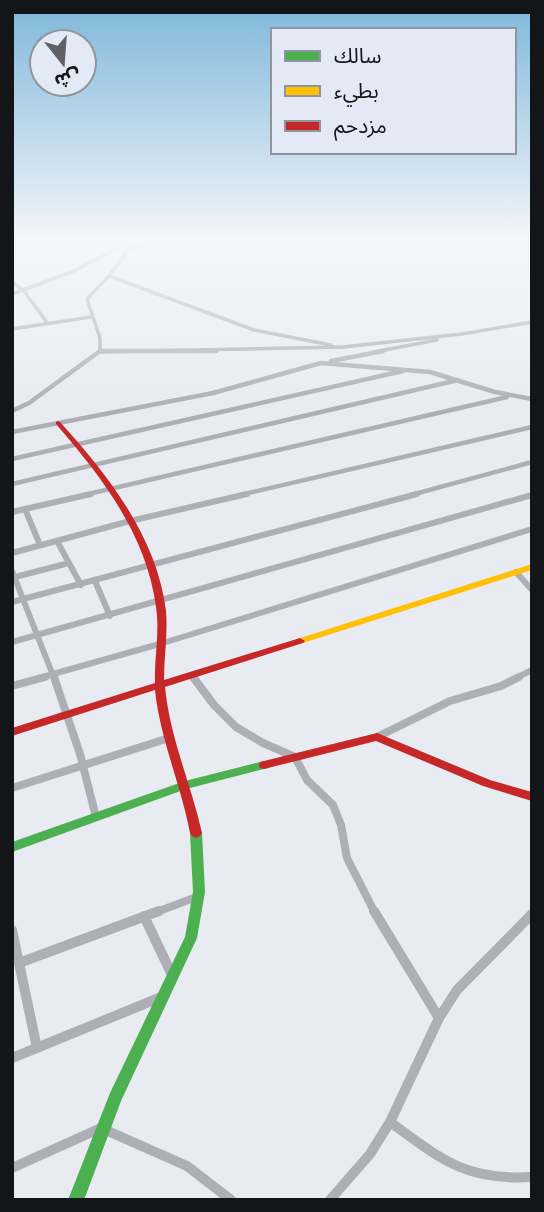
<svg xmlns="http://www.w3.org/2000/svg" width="544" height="1212" font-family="'DM Sans','Noto Sans Arabic',sans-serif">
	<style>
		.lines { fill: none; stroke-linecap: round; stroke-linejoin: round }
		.street-far4 { stroke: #aeaeb7; stroke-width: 3.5 }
		.street-far3 { stroke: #aeaeb7; stroke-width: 4.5 }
		.street-far2 { stroke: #aeaeb7; stroke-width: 6 }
		.street-far1 { stroke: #aeaeb7; stroke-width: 8 }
		.street { stroke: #aeaeb7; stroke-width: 10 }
		.fast { fill: #4caf50; fill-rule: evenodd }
		.slow { fill: #ffc107; fill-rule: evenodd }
		.jam { fill: #c62828; fill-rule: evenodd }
	</style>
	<rect width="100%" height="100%" fill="#e8ebf1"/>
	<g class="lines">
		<path class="street-far4" d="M129,249L160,240
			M109,276L254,330L331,345
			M12,282L24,291L48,324
			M12,294L74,271L133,240
			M12,329L91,317
			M100,351V338L87,299L109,276L135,240
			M98,352L343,347L462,334L532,322
			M374,352L437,340"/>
		<path class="street-far3" d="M331,361L383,351
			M12,411L29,403L100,351H216
			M12,432L213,393L321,363L430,372L495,392L532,399
			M12,459L403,371
			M12,484L458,380
			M84,495L507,397
			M240,495L532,427
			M411,495L532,462"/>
		<path class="street-far2" d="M25,509L40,545
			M12,512L91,494
			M57,541L81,585
			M12,553L130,521L247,494
			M12,571L54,678
			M516,572L532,590
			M15,577L69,563
			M95,581L110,616
			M12,602L417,494
			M12,642L532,495
			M193,676L194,678
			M39,678L163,643L532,529
			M516,678L532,670"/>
		<path class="street-far1" d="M54,677L80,754L96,817
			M193,677L214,705L236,727L263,743L295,757L307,780L333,805L341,825L347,858L375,913
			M12,686L45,677
			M377,737L450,701L501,686L519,677
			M12,788L169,738
			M154,913L199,896"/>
		<path class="street" d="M374,911L439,1018
			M144,916L172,975
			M12,930L37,1048
			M19,963L159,911
			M12,1058L159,998
			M390,1122C441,1159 465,1181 532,1177
			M12,1168L101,1128L187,1166L231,1200
			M330,1200L370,1154L390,1122L439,1018L457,990L532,914"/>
		<path class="fast" d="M264,761L268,762L269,765L268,768L186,789L12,852V842L185,781Z
			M196,828L200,830L202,833L205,892L197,938L121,1101L84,1200H68L110,1093L185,937L193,892L190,833L192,830Z"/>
		<path class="slow" d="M532,564V570L303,643H297L295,641L297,639Z"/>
		<path class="jam" d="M58,421L60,422C108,475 157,537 166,611C168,634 164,657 164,680L300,638L305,641L303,643L165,687C170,738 191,784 202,833L200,836L196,838L192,836L190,833C181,785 160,739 155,690L12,736V728L155,683C154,658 160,633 156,607C147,536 102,477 56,424V422Z
			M377,733L490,780L532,792V801L483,786L376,741L264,769L260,768L259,765L260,762L264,761Z"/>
	</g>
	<linearGradient id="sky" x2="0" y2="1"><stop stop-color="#7eb7db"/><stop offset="0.59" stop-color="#f5f6f9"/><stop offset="1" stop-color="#f5f6f9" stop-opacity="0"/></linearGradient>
	<rect width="544" height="410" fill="url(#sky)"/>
	<rect width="544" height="1212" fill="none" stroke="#131519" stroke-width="28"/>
	<rect x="271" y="28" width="245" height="126" fill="#e4eaf5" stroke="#90959d" stroke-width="2"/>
	<rect x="285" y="51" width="35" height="10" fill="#4caf50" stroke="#90959d" stroke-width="2"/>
	<text x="334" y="63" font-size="21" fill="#131519">سالك</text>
	<rect x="285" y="86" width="35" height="10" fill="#ffc107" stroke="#90959d" stroke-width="2"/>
	<text x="334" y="98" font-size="21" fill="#131519">بطيء</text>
	<rect x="285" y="121" width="35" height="10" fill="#c62828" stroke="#90959d" stroke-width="2"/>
	<text x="334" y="133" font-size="21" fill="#131519">مزدحم</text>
	<g transform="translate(63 63) rotate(163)"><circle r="33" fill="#e4eaf5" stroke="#90959d" stroke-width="2"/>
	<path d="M0-5L12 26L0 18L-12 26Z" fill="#5e6065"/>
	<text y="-10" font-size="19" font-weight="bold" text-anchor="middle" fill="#131519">ش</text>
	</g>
</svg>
